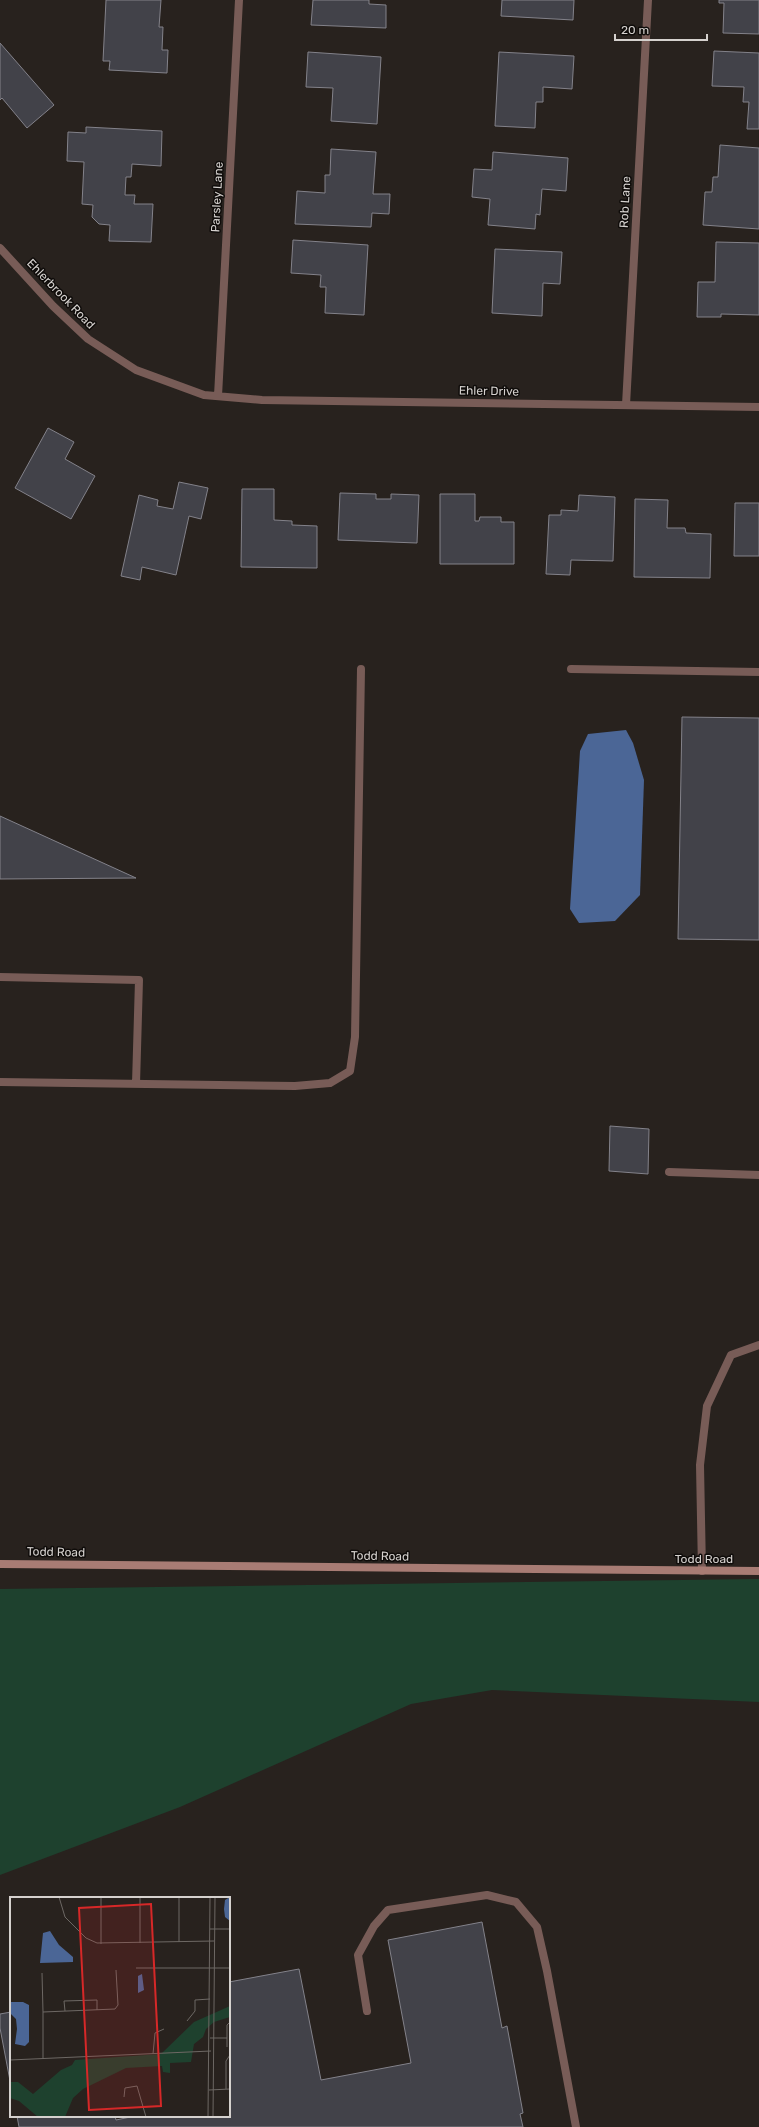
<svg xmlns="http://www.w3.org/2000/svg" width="759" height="2127" font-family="Rubik,sans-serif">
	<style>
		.green { fill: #1e412e }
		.water { fill: #4b6696 }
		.building { fill: #424249; stroke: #83828a }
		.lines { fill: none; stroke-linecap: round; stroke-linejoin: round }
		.lane { stroke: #785c57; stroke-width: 8 }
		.street { stroke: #785c57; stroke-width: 8 }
		.secondary { stroke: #a87c74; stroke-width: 8 }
		.labels { text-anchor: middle; stroke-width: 3; stroke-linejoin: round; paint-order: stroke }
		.street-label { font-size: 12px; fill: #d5d1ce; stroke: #0f0c0a }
		.inset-road { fill: none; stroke: #6d6864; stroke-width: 1 }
		.view { fill: #d62828; fill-opacity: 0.15; stroke: #d62828; stroke-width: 2 }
		.inset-edge { fill: none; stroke: #d5d1ce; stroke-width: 2 }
	</style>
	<rect width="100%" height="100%" fill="#28221e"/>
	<path class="green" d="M759,1579V1702L492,1690L411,1704L180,1807L0,1875V1589Z"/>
	<path class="water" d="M626,730L633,743L644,780L640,895L615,921L579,923L570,909L580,751L588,734Z"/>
	<path class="building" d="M106,0H161L159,27H163L162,50H168L167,73L109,70L110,61H103Z
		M313,0H369V4L386,5V28L311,25Z
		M502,0H574L573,20L501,16Z
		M719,0H759V34L723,33L724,3H719Z
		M0,43L54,105L27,128L2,98L0,100Z
		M714,51L759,53V129H747L749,102H743L744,87L712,86Z
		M308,52L381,57L377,124L331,121L333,88L306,87Z
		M499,52L574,56L572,89L543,87V102H536L535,128L495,126Z
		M86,127L162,131L161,166L132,164L131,177H126L125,195H135L134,204H153L151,242L109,241L110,225L99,224L92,217L93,205L82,204L84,162L67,161L68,132L86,133Z
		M720,145L759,148V229L703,225L705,192H712L713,177H718Z
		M331,149L376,152L373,194H390L389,214L372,213L371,227L295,224L297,191L325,193V175H330Z
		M493,152L568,158L566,191L542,189L540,215L536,214L535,229L488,225L490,199L472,197L474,169L492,170Z
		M293,240L368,245L364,315L325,313L326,287H320L321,275L291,273Z
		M716,242L759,243V315L721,314V317H697L698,282H715Z
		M495,249L562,252L560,284L543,283L542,316L492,313Z
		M48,428L74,442L65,459L95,476L71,519L15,488Z
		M179,482L208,488L201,519L189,516L176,575L142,567L140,580L121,576L139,495L158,500L157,506L173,509Z
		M242,489H274V520L292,521V525L317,526V568L241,567Z
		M340,493L376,494V499H391V494L419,495L417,543L338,540Z
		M440,494H475V521H479L480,517H501V522H514V564H440Z
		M579,495L615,497L613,561L571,560L570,575L546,574L549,515H561V510L578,511Z
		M635,499L668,500L667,528H685L686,533L711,534L710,578L634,577Z
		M735,503H759V556H734Z
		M682,717L759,718V940L678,939Z
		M0,816L136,878L0,879Z
		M610,1126L649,1129L648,1174L609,1171Z
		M482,1922L502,2028L507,2026L523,2113L520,2114L523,2127H19L17,2116H115L116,2120L135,2116H229V1982L299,1969L321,2080L411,2063L388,1940Z
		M11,2012V2086L0,2028V2014Z"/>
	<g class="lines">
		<path class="lane" d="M571,669L759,672
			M0,977L139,980L136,1084
			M0,1082L295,1086L330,1083L350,1071L355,1037L361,669
			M669,1172L759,1175
			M702,1571L700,1465L707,1406L731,1355L759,1345
			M367,2011L358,1955L374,1926L388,1910L487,1895L516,1902L537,1927L547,1971L576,2127"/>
		<path class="street" d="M0,248L53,306L88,339L136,370L204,395L262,400L759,407
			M218,396L239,0
			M626,405L648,0"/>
		<path class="secondary" d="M0,1564L759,1571"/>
	</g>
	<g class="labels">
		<g class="street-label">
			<text transform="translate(217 197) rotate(-87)" y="4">Parsley Lane</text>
			<text transform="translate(625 202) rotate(-87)" y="4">Rob Lane</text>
			<text transform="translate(61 294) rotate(46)" y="4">Ehlerbrook Road</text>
			<text transform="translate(489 391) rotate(1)" y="4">Ehler Drive</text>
			<text transform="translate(56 1552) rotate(1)" y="4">Todd Road</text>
			<text transform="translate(380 1556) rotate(1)" y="4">Todd Road</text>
			<text x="704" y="1563">Todd Road</text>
		</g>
	</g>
	<g transform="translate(10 1897)">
		<rect width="220" height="220" fill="#28221e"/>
		<path d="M220,109V120L204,125L196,132L193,140L184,147L181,165L160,166V176L153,175L152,169L116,171L73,192L63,201L55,220H28L9,204L0,201V185H8L23,197L51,173L62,168L65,163L151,157L184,125Z" fill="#1e412e"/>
		<path d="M220,0V24L215,20L214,12L215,3ZM40,34L49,48L63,60V65L30,66L33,36ZM132,77L134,93L128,96V79ZM0,105H13L19,108V145L15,149L5,147L7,132L6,122L0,116Z" fill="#4b6696"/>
		<path class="inset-road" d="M49,0L55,20L76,41L87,46L204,44M200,32H220M169,45V0M130,46V0M91,47V0M126,71H220M32,76L33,115M55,114L54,104L87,103V113M177,124L185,114V103L200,102M200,141H217M217,150V128L220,125M143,157L145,136L154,132M33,161V115L105,112L108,108L106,73M0,163L201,154M216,192V164L220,158M199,193L220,192M114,200L115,191L127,189L136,220M198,220L200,0M203,220L205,0"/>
		<path class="view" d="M141,7L151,209L79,213L69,11Z"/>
		<rect width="220" height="220" class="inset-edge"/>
	</g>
	<path d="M615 34v6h92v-6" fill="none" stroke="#d5d1ce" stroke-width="2"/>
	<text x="621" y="34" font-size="12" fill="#d5d1ce" stroke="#0f0c0a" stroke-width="3" paint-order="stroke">20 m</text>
</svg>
